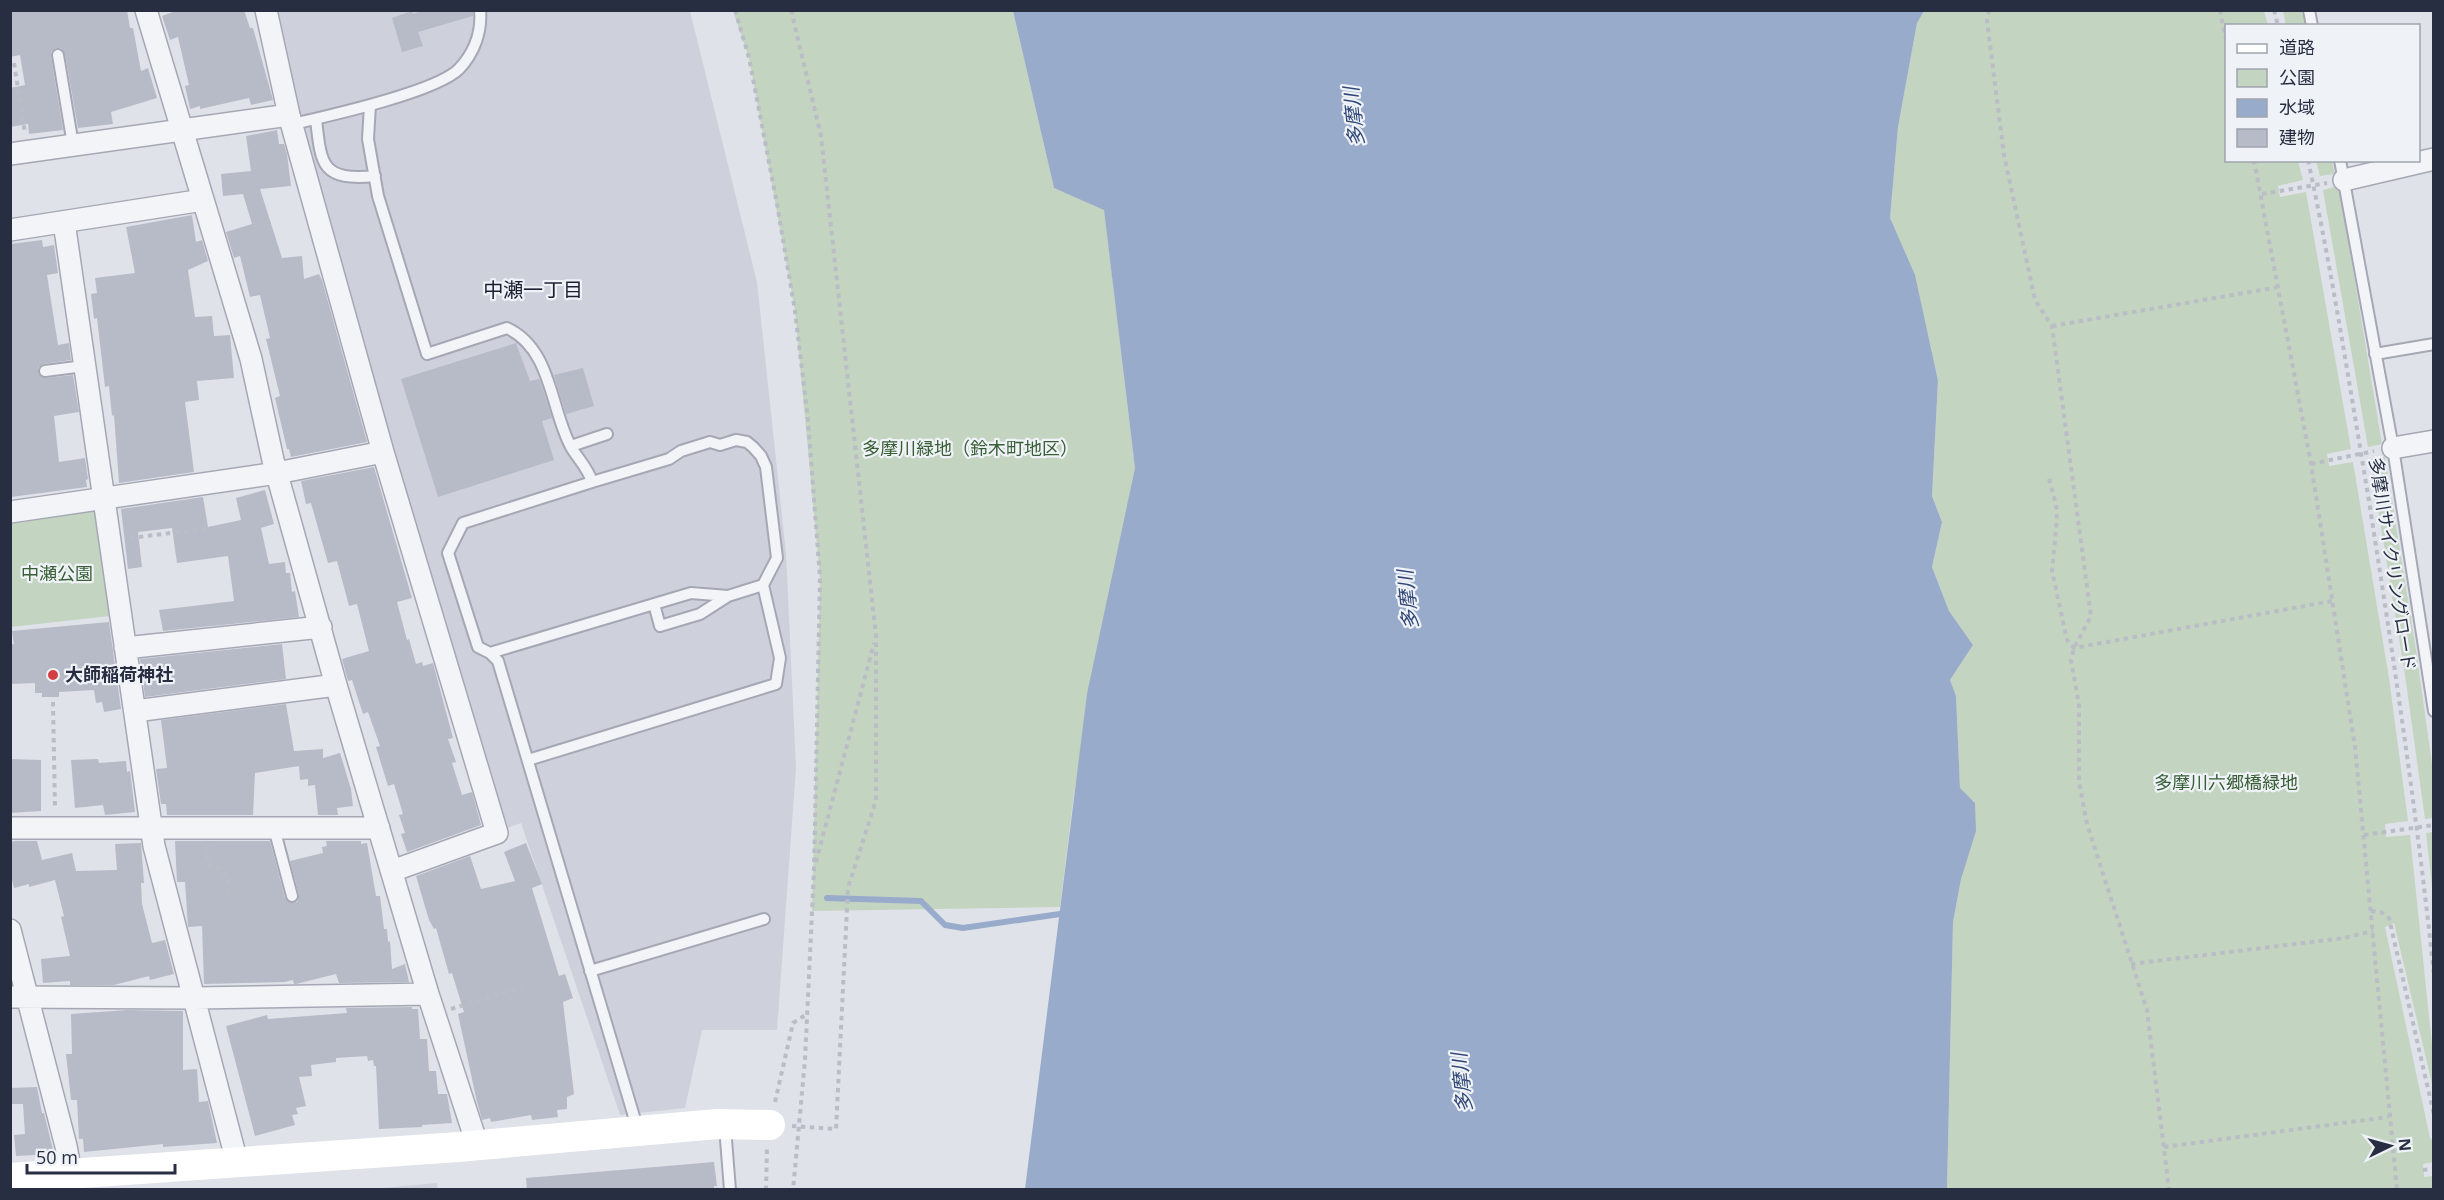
<svg xmlns="http://www.w3.org/2000/svg" width="2444" height="1200" font-family="'Open Sans','Noto Sans JP',sans-serif">
	<style>
		.built { fill: #ced1dc }
		.green { fill: #c3d4c1 }
		.water { fill: #99abcb }
		.lines { fill: none; stroke-linecap: round; stroke-linejoin: round }
		.stream { stroke: #99abcb; stroke-width: 6 }
		.building { fill: #b7bbc7 }
		.lane-casing { stroke: #a5a8b4; stroke-width: 14 }
		.street-casing { stroke: #a5a8b4; stroke-width: 24 }
		.path { stroke: #babdc5; stroke-width: 4; stroke-dasharray: 4.5 4.5; stroke-linecap: butt }
		.lane { stroke: #f3f4f8; stroke-width: 10 }
		.street { stroke: #f3f4f8; stroke-width: 21 }
		.secondary { stroke: #fff; stroke-width: 30 }
		.poi-dot { fill: #d34043; stroke: #eff2f7; stroke-width: 2 }
		.labels { text-anchor: middle; stroke-width: 4.5; stroke-linejoin: round; paint-order: stroke }
		.park-label { font-size: 18px; fill: #375e34; stroke: #eff2f7 }
		.street-label { font-size: 18px; fill: #282e42; stroke: #eff2f7 }
		.poi-label { font-size: 18px; font-weight: bold; fill: #282e42; stroke: #eff2f7; text-anchor: start }
		.water-label { font-size: 20px; font-style: italic; fill: #304777; stroke: #eff2f7 }
		.neighbourhood-label { font-size: 20px; fill: #1a1f32; stroke: #eff2f7 }
	</style>
	<rect width="100%" height="100%" fill="#e0e2e9"/>
	<path class="built" d="M273,11H690L757,282L786,553L796,768L777,1030H702L685,1108L620,1115L521,823L508,828L389,449L294,110Z
		M437,1183L438,1189H381V1188Z"/>
	<path class="green" d="M733,11H1013L1054,188L1104,209L1135,468L1074,793L1060,907L812,911L820,578L795,311L749,58Z
		M1924,11H2264L2268,25L2226,26V160L2298,161L2303,180L2278,186L2280,197L2306,192L2351,449L2327,454L2329,466L2353,462L2389,678L2408,821L2385,824L2386,837L2410,835L2433,1054V1088L2394,923L2385,927L2430,1138L2433,1141V1162L2423,1164L2424,1177L2433,1176V1189H1947L1953,922L1975,803L1960,789L1956,696L1950,680L1973,645L1949,611L1932,567L1942,522L1932,496L1938,381L1890,218L1898,127L1917,23Z
		M2283,11H2302L2305,25H2286Z
		M2316,161H2332L2335,174L2320,176Z
		M2339,186L2382,444L2368,447L2323,190Z
		M2385,457L2416,650L2433,771V818L2425,819L2405,675L2370,459Z
		M91,508L97,513L110,616L11,627L10,519Z
		M2433,832H2434L2433,895L2426,833Z"/>
	<path class="water" d="M1013,11H1924L1917,23L1898,127L1890,218L1915,275L1938,381L1932,496L1942,522L1932,567L1949,611L1973,645L1950,680L1956,696L1960,788L1975,803L1976,831L1961,879L1953,922L1947,1189H1025L1087,694L1135,468L1104,210L1054,188Z"/>
	<g class="lines">
		<path class="stream" d="M827,898L921,901L945,925L963,928L1067,913"/>
	</g>
	<path class="building" d="M28,10H127L130,28H133L141,71L148,68L157,98L111,112L113,124L78,128L65,54L61,48H56L51,52V56L63,130L29,134L28,124L10,127V88L25,85L20,55L10,57V12Z
		M178,10H244L250,28H253L273,100L251,105L249,98L200,109V106L190,109L185,86L189,85L178,37L170,40L162,16Z
		M425,10H473V16L418,32L423,46L402,52L392,18L412,11L413,14Z
		M277,130L279,144H284L287,154L291,186L260,189L282,258L302,256L304,279L319,274L322,280L367,442L291,457L289,449H287L275,398L280,396L266,339L270,338L260,295L250,297L240,256L234,258L226,232L252,224L243,194L223,196L221,174L251,171L246,136Z
		M192,215L196,242L202,240L208,261L188,270L195,317L212,316L214,336L230,335L234,378L197,381L199,400L185,402L194,472L119,483L114,415L112,416L109,386L105,387L97,318L94,319L91,294L97,293L95,278L135,273L126,227Z
		M42,240L43,247L54,245L58,273L47,275L58,345L69,343L71,360L43,364L38,368V373L45,378L73,375L79,412L54,416L59,462L85,458L88,479L86,480L87,487L11,497L10,244Z
		M516,343L530,381L539,379L541,383L552,418L542,421L554,460L438,497L401,379Z
		M583,368L594,406L566,414L554,375Z
		M374,467L412,598L397,602L407,640L409,639L416,664L422,662L423,666L433,663L453,738L448,739L456,762L452,763L462,795L472,792L481,825L407,852L401,834L405,833L399,815L403,814L394,784L388,786L376,747L380,746L368,712L363,714L352,680L348,681L342,659L369,651L357,604L349,606L337,561L328,563L311,503L306,504L301,481Z
		M265,490L274,524L261,528L269,564L285,562L286,573H290L292,592L295,591L299,617L163,631L159,610L234,601L228,556L177,563L172,528L138,532L142,567L128,569L121,509L203,497L208,527L241,520L236,498Z
		M109,622L121,709L104,712L102,702L96,703L94,690L59,692V697H42V693H35V683L10,684V644H14L12,631Z
		M282,644L286,679L145,697L140,659Z
		M286,704L294,751L323,749V758L340,753L351,789L353,806L337,808L338,815H318L315,785L308,786V779L300,780L299,766L255,773L253,815H167L166,804H161L156,769L167,768L161,720Z
		M10,759L41,760V811L10,813Z
		M98,759L99,763L126,761L127,772L130,771L135,812L105,815L103,805L75,808L71,760Z
		M16,841H37L42,860L72,853L76,871L117,870L115,844L141,843L144,883H141L142,904L152,943L165,940L174,974L150,980L149,976L114,985H70V981L43,983L41,959L70,956L61,917L64,916L55,880L29,887V884L14,888L10,872V842Z
		M175,841H270L285,898L291,903L297,902L299,895L290,861L323,853L322,847L327,846L326,841H361V844L367,843L376,896H380L384,929H387L388,942L390,941L392,969L405,964L409,982L339,983L336,974L296,984H294L293,980L285,982L204,984L202,926L188,927L185,882H177Z
		M526,843L542,884L532,888L559,976L565,974L573,998L563,1002L574,1094L567,1097V1109L557,1110L558,1117L532,1120L531,1115L491,1122L490,1118L482,1120L477,1102L458,1014L464,1012L452,973L449,974L436,928L434,929L429,920L416,876L470,856L481,889L515,881L504,852Z
		M412,1007V1009H418L420,1039H427L429,1071H436L438,1094H447L452,1123L422,1125V1127L379,1129L376,1066H374L373,1060L368,1061L367,1056L336,1058V1062L311,1065L312,1076L299,1077L306,1106L296,1108L298,1114L292,1115L295,1125L255,1136L226,1026L267,1015L268,1019L347,1013L346,1008Z
		M128,1010L183,1011V1070L197,1069L199,1102L208,1101L217,1143L163,1147V1144L84,1152L83,1139H79L77,1100H71L66,1054H72L71,1014Z
		M37,1087L42,1113H44L54,1154L16,1156L14,1135L25,1134L23,1104H10V1088Z
		M714,1162L717,1186H714V1190H527L526,1178Z"/>
	<g class="lines">
		<defs>
			<path id="lane" d="M2309,10L2312,26
				M58,55L73,145
				M370,105L368,139L378,196L427,354L507,328C552,349 550,408 571,447C578,459 588,468 592,482L669,459L681,451L710,442L720,445L736,440L747,442L753,447L761,456L766,467L777,558L763,585L728,596L700,614L660,626L654,604
				M316,119C321,166 322,181 375,176
				M293,124C328,116 436,92 459,69C474,53 482,32 480,10
				M2340,160L2393,448L2434,711
				M2375,354L2434,344
				M45,371L84,366
				M571,446L607,434
				M592,482L463,523L448,553L478,647L490,653L691,593L728,596
				M490,653L498,661L638,1130
				M528,760L776,684L780,658L763,585
				M274,828L292,896
				M590,971L764,919
				M725,1127L730,1190"/>
			<path id="street" d="M146,10L251,359L273,460L336,685L428,994L477,1144
				M266,10L289,115L383,452L497,833L392,871
				M10,154L289,115
				M2344,180L2434,159
				M64,222L154,846L237,1162
				M10,230L203,200
				M2393,448L2434,441
				M10,512L277,473L383,452
				M125,648L321,627
				M135,711L336,685
				M10,828H379
				M10,930L66,1146L74,1190
				M10,997L195,998L428,994"/>
		</defs>
		<use href="#lane" class="lane-casing"/>
		<use href="#street" class="street-casing"/>
		<path class="path" d="M735,10L749,58L777,204L795,311L808,420L820,578L814,870L805,1060L793,1190
			M791,10L821,136L876,636V800L848,888L836,1129L792,1126
			M1989,10L1987,21L2004,155L2035,300L2052,326L2091,616L2074,648L2071,660L2079,705V782L2087,824L2147,1010L2169,1190
			M2220,10L2226,40
			M2274,10L2278,26
			M14,63L25,133
			M2254,160L2311,464L2355,747L2397,1190
			M2308,160C2332,271 2349,383 2368,495C2393,654 2417,814 2434,975
			M2262,194L2327,183
			M2052,326L2279,287
			M2311,464L2374,451
			M2049,479L2056,504L2057,519L2052,571L2067,640L2074,648L2332,601
			M130,538L212,528
			M53,702L55,809
			M2364,835L2434,825
			M207,846L208,864L221,868L227,879L228,900
			M816,862L874,643
			M2371,911L2381,912L2389,918L2434,1115
			M2131,964L2344,938L2373,931
			M451,1009L522,987
			M775,1102L793,1023L807,1014
			M2164,1147L2388,1117
			M2423,1170L2434,1169
			M766,1190L767,1147"/>
		<use href="#lane" class="lane"/>
		<use href="#street" class="street"/>
		<path class="secondary" d="M10,1178L458,1147L717,1124L770,1125"/>
	</g>
	<circle class="poi-dot" cx="53" cy="675" r="6"/>
	<g class="labels">
		<g class="park-label">
			<text x="970" y="455">多摩川緑地（鈴木町地区）</text>
			<text x="57" y="580">中瀬公園</text>
			<text x="2226" y="789">多摩川六郷橋緑地</text>
		</g>
		<g class="street-label">
			<text transform="translate(2392 564) rotate(81)" y="6">多摩川サイクリングロード</text>
		</g>
		<g class="poi-label">
			<text x="65" y="681">大師稲荷神社</text>
		</g>
		<g class="water-label">
			<text transform="translate(1354 117) rotate(-96)" y="7">多摩川</text>
			<text transform="translate(1408 600) rotate(-96)" y="7">多摩川</text>
			<text transform="translate(1462 1083) rotate(-96)" y="7">多摩川</text>
		</g>
		<g class="neighbourhood-label">
			<text x="533" y="297">中瀬一丁目</text>
		</g>
	</g>
	<rect width="2444" height="1200" fill="none" stroke="#282e42" stroke-width="24"/>
	<rect x="2225" y="24" width="195" height="138" fill="#eff2f7" stroke="#9fa4af" stroke-width="1.5"/>
	<rect x="2237" y="44" width="30" height="9" fill="#ffffff" stroke="#9fa4af" stroke-width="1.5"/>
	<text x="2279" y="54" font-size="18" fill="#282e42">道路</text>
	<rect x="2237" y="69" width="30" height="18" fill="#c3d4c1" stroke="#9fa4af" stroke-width="1.5"/>
	<text x="2279" y="84" font-size="18" fill="#282e42">公園</text>
	<rect x="2237" y="99" width="30" height="18" fill="#99abcb" stroke="#9fa4af" stroke-width="1.5"/>
	<text x="2279" y="114" font-size="18" fill="#282e42">水域</text>
	<rect x="2237" y="129" width="30" height="18" fill="#b7bbc7" stroke="#9fa4af" stroke-width="1.5"/>
	<text x="2279" y="144" font-size="18" fill="#282e42">建物</text>
	<g transform="translate(2390 1146) rotate(85)" stroke="#eff2f7" stroke-width="4.5" paint-order="stroke">
	<path d="M0-4.5L10 22L0 15L-10 22Z" fill="#282e42"/>
	<text y="-9" font-size="16" font-weight="bold" text-anchor="middle" fill="#282e42">N</text>
	</g>
	<path d="M27 1164v9h148v-9" fill="none" stroke="#282e42" stroke-width="3"/>
	<text x="36" y="1164" font-size="18" fill="#282e42" stroke="#eff2f7" stroke-width="4.5" paint-order="stroke">50 m</text>
</svg>
